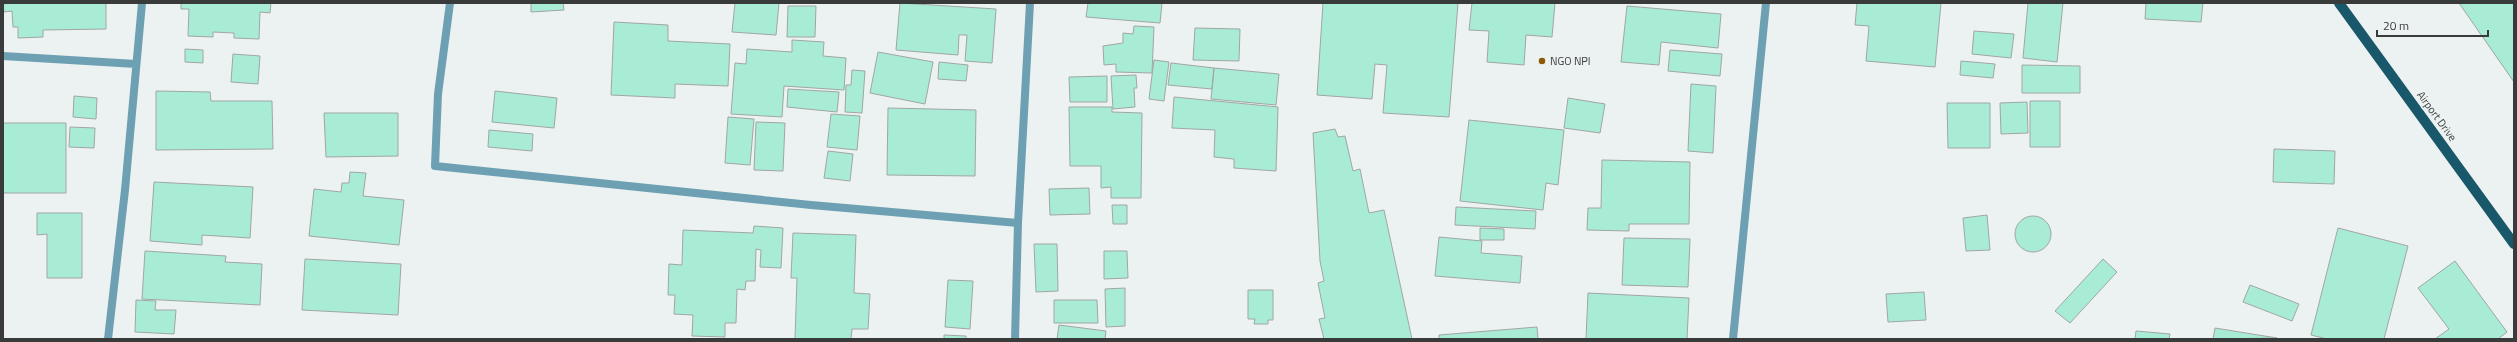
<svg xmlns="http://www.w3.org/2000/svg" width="2517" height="342" font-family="'Titillium Web',sans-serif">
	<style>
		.building { fill: #a9ecd6; stroke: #a0a6a4 }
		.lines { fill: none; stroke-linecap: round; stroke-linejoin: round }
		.street { stroke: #6da0b2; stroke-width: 8 }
		.primary { stroke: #19576a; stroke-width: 10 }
		.poi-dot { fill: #8b5a02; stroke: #ecf2f2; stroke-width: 1.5 }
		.labels { text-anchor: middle; stroke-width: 3; stroke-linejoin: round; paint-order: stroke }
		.poi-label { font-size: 11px; fill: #393b3b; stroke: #ecf2f2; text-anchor: start }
		.street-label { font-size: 11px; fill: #393b3b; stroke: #ecf2f2 }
	</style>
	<rect width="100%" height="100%" fill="#ecf2f2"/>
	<path class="building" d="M11,3H106V29L43,30V37L18,38V27H13L12,11L4,12L3,4Z
		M181,3H271L270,13L260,12L259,39L234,38V33L213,32V37L188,36L189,9H181Z
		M531,3H563L564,10L531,12Z
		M735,3H779L776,35L732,32Z
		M900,3L996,9L992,63L965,61L967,35H959L958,55L896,50Z
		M1088,3H1162L1160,23L1086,17Z
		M1323,3H1458L1449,117L1383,113L1387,65L1375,64L1372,99L1317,95Z
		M1472,3H1555L1552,37L1526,35L1524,65L1487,62L1489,31L1469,30Z
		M1857,3H1941L1935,67L1866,61L1869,26L1855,25Z
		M2028,3H2063L2057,62L2023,58Z
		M2146,3H2203L2201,22L2145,19Z
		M2459,3H2514V82Z
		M788,6H816L815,37H787Z
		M1627,6L1721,14L1718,48L1661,42L1659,65L1621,62Z
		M614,22L668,25V41L730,44L728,86L675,84V98L611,95Z
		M1134,26L1154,27L1152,73L1116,72V64L1104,65L1103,46L1123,43V33L1133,34Z
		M1195,28L1240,29L1239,61L1193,60Z
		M1974,31L2014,34L2011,58L1972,54Z
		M792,40L824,42L823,56L846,58L844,90L784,86L782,117L731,114L735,63L746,64L747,49L792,52Z
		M185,49L203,50V63L185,62Z
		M1670,50L1722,54L1720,76L1668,71Z
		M878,52L933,62L925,104L870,93Z
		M233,54L260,56L258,84L231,82Z
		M1154,60L1169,62L1164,101L1149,99Z
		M1961,61L1995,64L1993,78L1960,75Z
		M939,62L968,65L966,81L938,79Z
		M1171,63L1214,68L1212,89L1168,85Z
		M2022,65L2080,66V93H2022Z
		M1214,68L1279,74L1276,105L1211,99Z
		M852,70L865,71L862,113L845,112L846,85H851Z
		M1136,75L1137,88H1134L1135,107L1113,109L1111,76Z
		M1107,76V102H1070L1069,77Z
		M1691,84L1716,86L1713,153L1688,151Z
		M788,89L839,92L837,112L787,107Z
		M156,91L210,92L211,101H272L273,149L156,150Z
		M495,91L557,98L554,128L492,122Z
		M74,96L97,98L96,119L73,117Z
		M1174,97L1278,107L1276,171L1234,168V159L1214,157L1215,130L1172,128Z
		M1568,98L1605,104L1600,133L1564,128Z
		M2030,101H2060V147H2030Z
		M2027,102L2028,133L2001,134L2000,103Z
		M1947,103H1990V148H1948Z
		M1069,107H1112V112L1142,113L1141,198H1111V187L1101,188V166H1070Z
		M888,108L976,110L975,176L887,175Z
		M324,113H398V156L326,157Z
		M831,114L860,116L857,150L827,147Z
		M728,117L754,119L750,165L725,163Z
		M1469,120L1564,130L1558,185L1546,183L1543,210L1460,201Z
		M756,122L785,123L783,171L754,170Z
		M3,123H66V193H3Z
		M70,127L95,128L94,148L69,147Z
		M1335,129L1338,137L1345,136L1353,171L1360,169L1369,213L1384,210L1412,339H1324L1319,319L1325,318L1318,283L1324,281L1320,261L1313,133Z
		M489,130L533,134L532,151L488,147Z
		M2274,149L2335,151L2334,184L2273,182Z
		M828,151L853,154L850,181L824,178Z
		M1602,160L1690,162L1689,224H1629V231L1587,230L1588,208H1601Z
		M350,172L366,173L363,196L404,200L399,245L309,236L314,189L341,192L342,183H349Z
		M154,182L253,187L250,238L202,235V245L150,241Z
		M1089,188L1090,214L1050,215L1049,189Z
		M1112,205H1127V224H1113Z
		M1456,207L1536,211L1535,229L1455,225Z
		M37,213H82V278H47V234L37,235Z
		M1987,215L1990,250L1966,251L1963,218Z
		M2015 234a18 18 0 1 1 36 0a18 18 0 1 1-36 0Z
		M754,226L783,228L781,268L760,267L761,250L756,249L755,281H746L745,290L737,289L736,323H725V337L692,336L693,315L674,314L675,295H668L669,264L682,265L683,230L753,233Z
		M1480,228L1504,229V240H1480Z
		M2338,228L2408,246L2384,339H2327L2311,335Z
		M793,233L856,235L854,293L870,294L868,329H852L851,339H795L797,278H791Z
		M1439,237L1482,241L1481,253L1522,256L1520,283L1435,276Z
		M1624,238L1690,239L1688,287L1622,285Z
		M1034,244H1057L1058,291L1036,292Z
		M145,251L226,256L225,262L262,264L260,305L142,299Z
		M1104,251H1127L1128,278L1104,279Z
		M305,259L401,264L398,315L302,310Z
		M2103,259L2117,272L2070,323L2055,311Z
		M2455,261L2507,332L2498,339H2435L2449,329L2418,288Z
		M948,280L973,281L970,329L945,327Z
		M2250,285L2299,304L2292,321L2243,302Z
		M1125,288V326L1106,327L1105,289Z
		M1248,290H1273V320H1268V324H1254L1255,319H1248Z
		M1924,292L1926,320L1888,322L1886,294Z
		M1588,293L1689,298L1687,339H1586Z
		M136,300L156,301L155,310H176L174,334L135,332Z
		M1054,300H1097L1098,323H1054Z
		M1059,325L1106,331L1105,339H1057Z
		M1537,327L1538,339H1439V335Z
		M2215,328L2277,338L2213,339Z
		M2136,331L2170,334L2169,339H2135Z
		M944,335L966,336V339H944Z"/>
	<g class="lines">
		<path class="street" d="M450,3L438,94L435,166L811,205L1018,223
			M3,56L136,64
			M108,339L125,190L142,3
			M1015,339L1018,223L1030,3
			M1733,339L1766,3"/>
		<path class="primary" d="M2339,3L2514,244"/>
	</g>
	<circle class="poi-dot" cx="1542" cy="61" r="4"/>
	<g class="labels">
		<g class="poi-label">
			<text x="1550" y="65">NGO NPI</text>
		</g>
		<g class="street-label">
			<text transform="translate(2437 116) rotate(54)" y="4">Airport Drive</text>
		</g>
	</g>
	<rect width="2517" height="342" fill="none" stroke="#393b3b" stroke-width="8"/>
	<path d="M2377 30v6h111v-6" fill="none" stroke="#393b3b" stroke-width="2"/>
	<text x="2383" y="30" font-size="12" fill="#393b3b" stroke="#ecf2f2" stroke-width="3" paint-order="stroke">20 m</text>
</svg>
